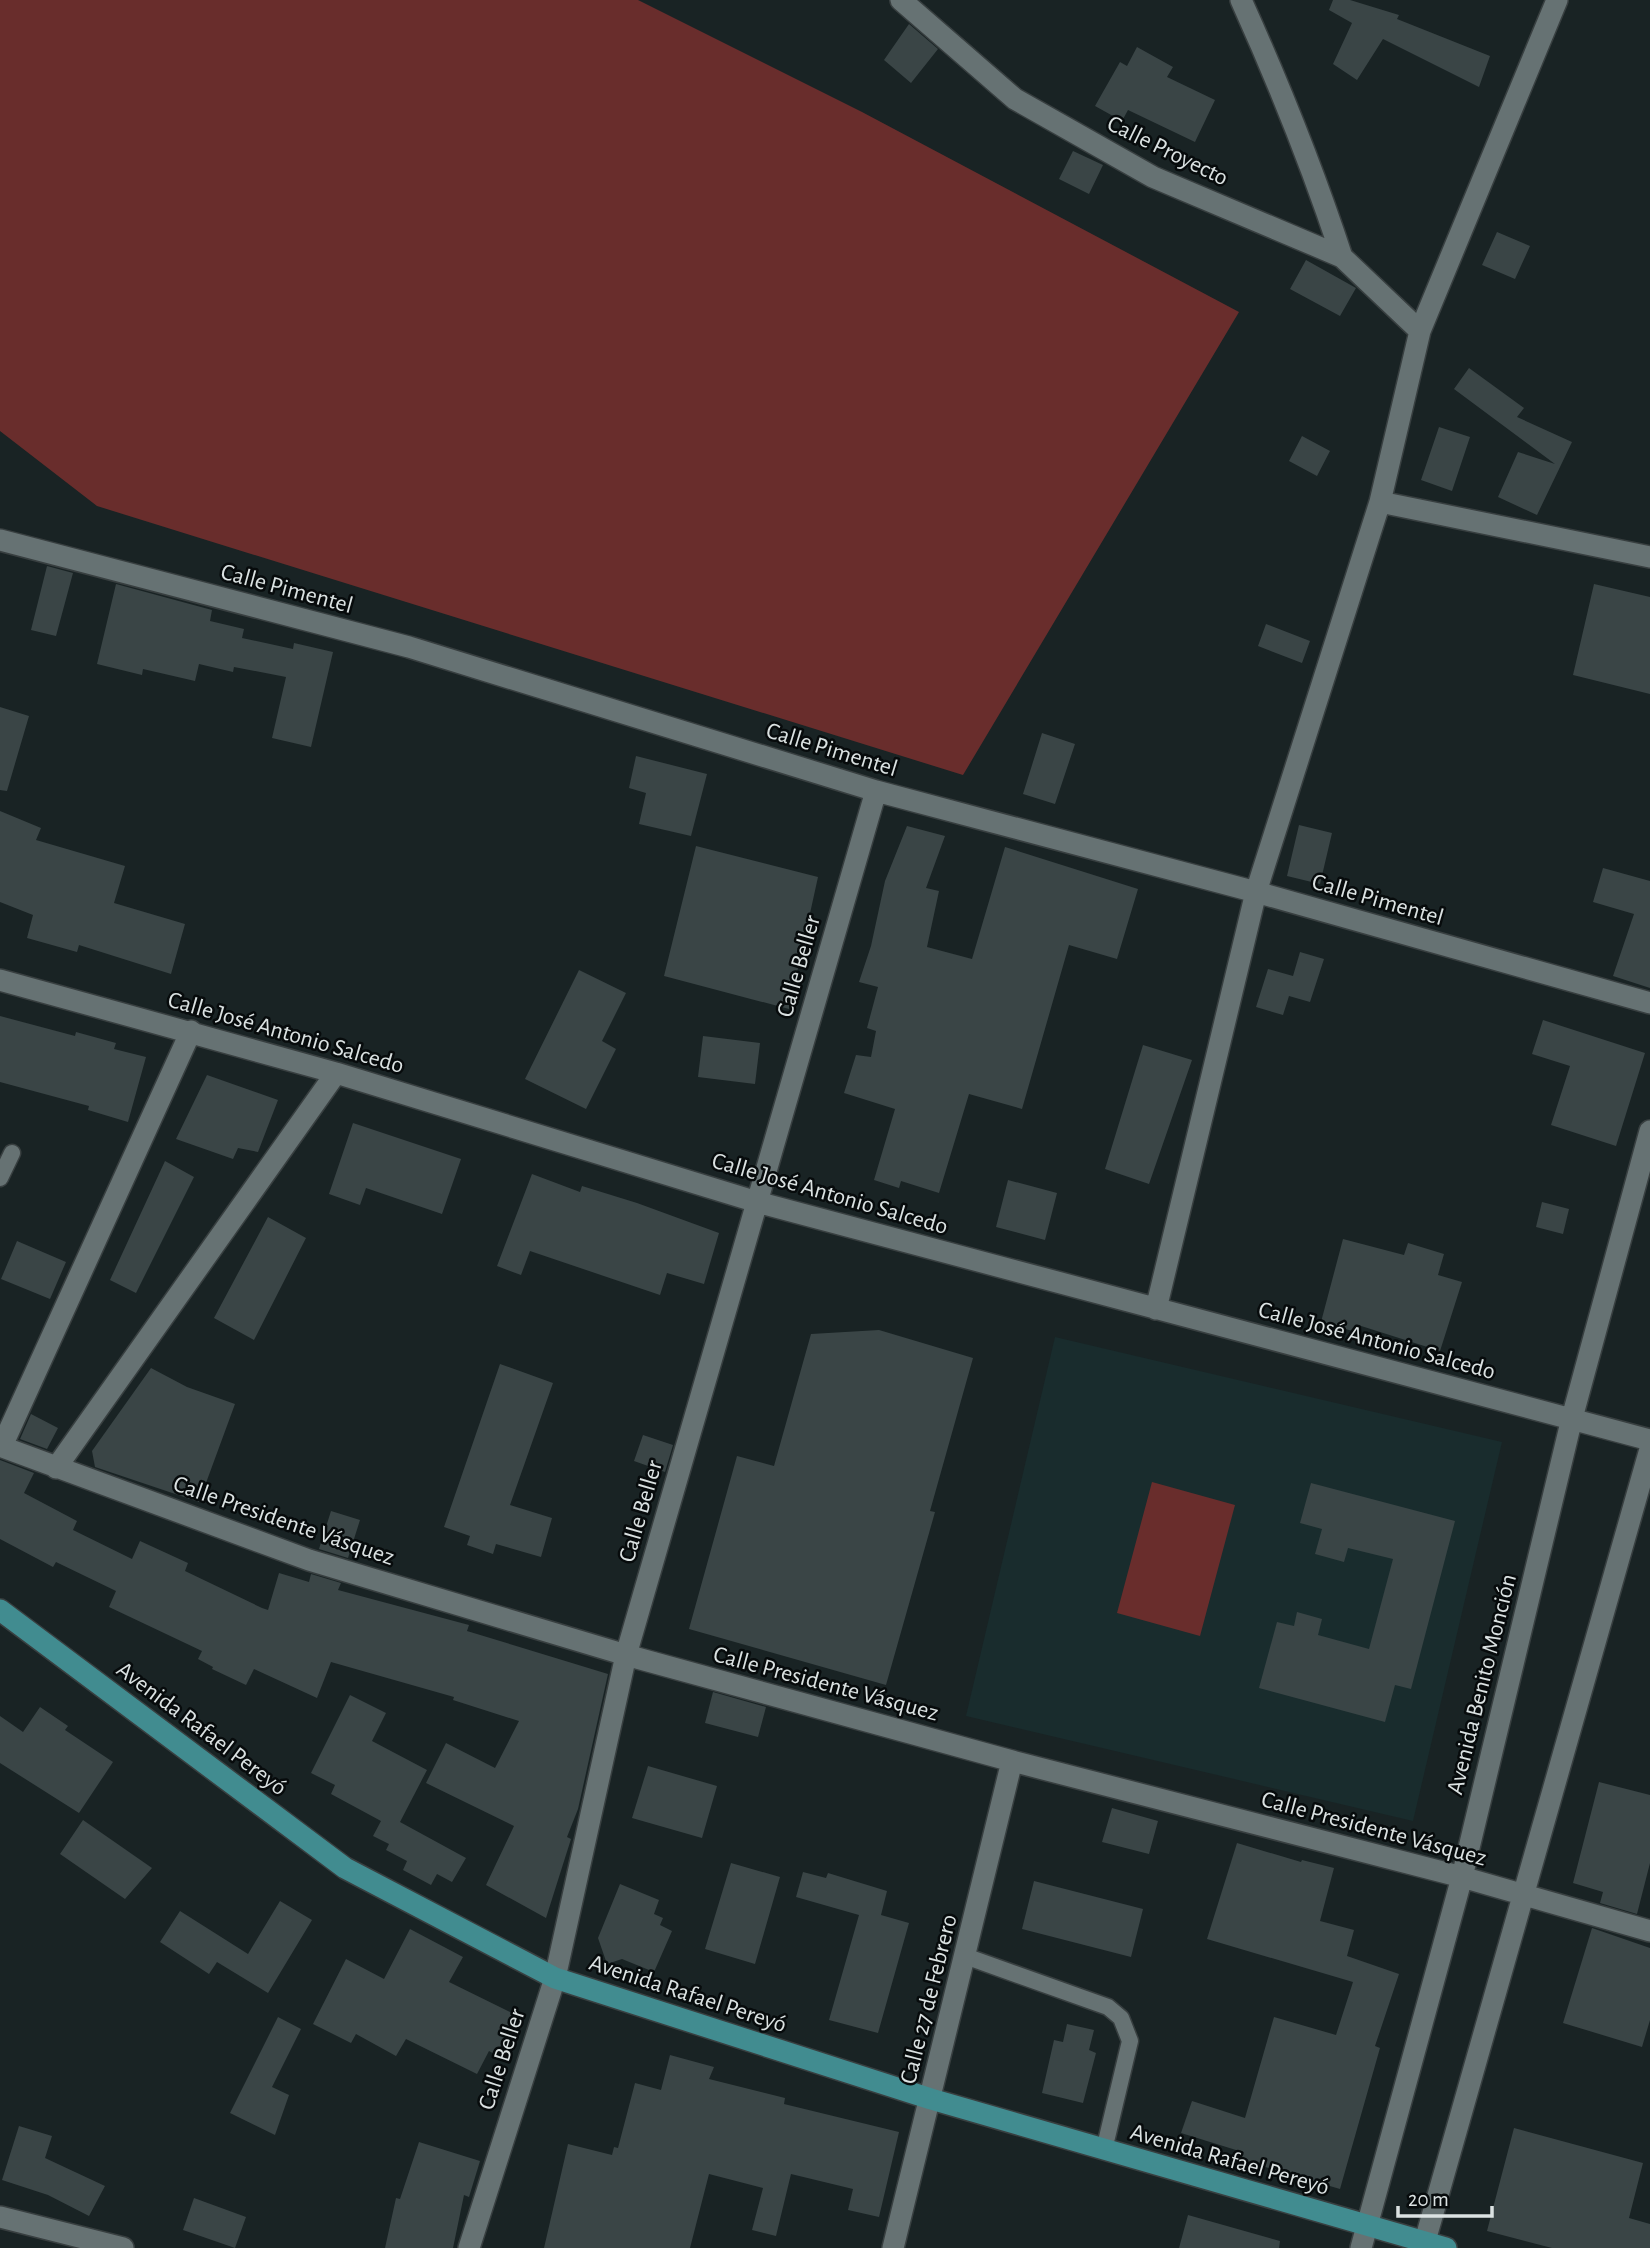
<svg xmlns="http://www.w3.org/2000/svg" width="1650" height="2248" font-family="'Alegreya Sans',sans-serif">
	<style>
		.built { fill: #192c2d }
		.green { fill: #692d2c }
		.building { fill: #3a4546 }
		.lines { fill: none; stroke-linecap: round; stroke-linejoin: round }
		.service-casing { stroke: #383f40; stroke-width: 19 }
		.minor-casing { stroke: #383f40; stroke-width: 24 }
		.primary-casing { stroke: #383f40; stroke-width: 24 }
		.service { stroke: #667273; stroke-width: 16 }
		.minor { stroke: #667273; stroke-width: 21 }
		.primary { stroke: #418c90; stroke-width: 21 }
		.labels { text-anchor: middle; stroke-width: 5; stroke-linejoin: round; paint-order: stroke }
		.street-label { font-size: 24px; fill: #dbe2e2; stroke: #070b0c }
	</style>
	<rect width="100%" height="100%" fill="#192324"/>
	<path class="built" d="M1055,1337L1502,1442L1413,1821L966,1716Z"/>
	<path class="green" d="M0,0H638L862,112L1239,312L963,775L97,506L0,431Z
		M1152,1482L1235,1505L1200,1636L1117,1613Z"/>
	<path class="building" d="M1333,0H1350L1399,15L1397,19L1490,56L1479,87L1383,39L1357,80L1333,64L1352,23L1329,10Z
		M909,24L938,49L911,83L884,60Z
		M1137,47L1173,67L1167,77L1215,100L1195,142L1128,110L1122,121L1095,106L1120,62L1127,66Z
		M1073,151L1103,165L1089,194L1059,179Z
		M1497,232L1530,246L1515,279L1482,265Z
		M1306,260L1356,288L1340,316L1290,289Z
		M1469,368L1524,408L1517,417L1572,442L1537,515L1498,497L1518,452L1555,464L1454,389Z
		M1439,427L1470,437L1452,491L1421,480Z
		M1302,436L1330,451L1317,476L1289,461Z
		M47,566L73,573L56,636L31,630Z
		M116,584L212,610L210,621L244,629L242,638L293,649L294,643L333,652L311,747L272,738L286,677L234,667L233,672L199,664L195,681L143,669L142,675L97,664Z
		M1594,584L1650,597V694L1573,675Z
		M1266,624L1310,641L1302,663L1258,646Z
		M0,707L29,716L7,791L0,790Z
		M1042,733L1075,744L1055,804L1023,794Z
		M636,756L707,774L691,836L639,824L646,793L629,788Z
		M0,811L41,828L36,840L125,866L114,903L185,924L171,974L79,945L77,952L27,938L33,915L0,902Z
		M1299,825L1332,833L1320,884L1287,876Z
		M907,826L945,836L926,888L939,891L927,947L972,959L1005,847L1138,889L1117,959L1069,945L1022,1109L969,1094L939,1193L901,1181L899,1188L874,1180L895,1109L844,1093L856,1055L871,1057L876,1031L867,1028L878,987L859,982L871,946L885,881Z
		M696,846L818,877L789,1009L664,976Z
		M1603,868L1650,881V988L1613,976L1634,914L1593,902Z
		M1300,952L1324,959L1310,1002L1289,996L1283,1015L1256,1007L1268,969L1293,976Z
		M579,970L626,993L602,1041L616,1049L586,1109L525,1079Z
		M0,1016L75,1036L76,1032L116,1043L114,1049L146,1057L128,1122L88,1110L89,1106L0,1082Z
		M1543,1020L1645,1053L1616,1146L1551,1125L1570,1066L1532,1054Z
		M703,1036L760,1043L755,1084L698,1077Z
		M1143,1045L1192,1060L1149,1184L1105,1169Z
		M207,1075L278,1100L258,1152L238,1148L233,1159L176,1139Z
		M353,1123L461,1159L442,1214L366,1188L360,1205L329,1194Z
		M165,1161L194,1177L136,1293L110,1280Z
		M532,1174L580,1192L582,1186L637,1203L719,1233L704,1284L667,1273L660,1295L530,1251L521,1275L497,1266Z
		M1008,1180L1057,1193L1045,1240L996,1227Z
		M1542,1202L1569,1209L1563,1234L1536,1227Z
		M268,1217L306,1238L254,1340L214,1318Z
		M1343,1239L1404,1255L1408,1243L1444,1254L1438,1275L1462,1282L1440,1351L1358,1325L1356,1332L1321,1322Z
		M17,1241L66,1262L50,1299L1,1279Z
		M879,1330L973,1358L930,1511L935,1512L886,1685L689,1629L737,1456L774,1466L811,1334Z
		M500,1364L553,1383L510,1505L552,1518L541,1557L496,1544L493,1554L467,1545L470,1536L444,1527Z
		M151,1368L187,1387L235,1404L199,1502L95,1467L92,1451Z
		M31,1414L58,1428L47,1449L20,1439Z
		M643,1435L673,1445L665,1472L634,1461Z
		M0,1460L34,1473L24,1493L77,1521L73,1530L132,1559L140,1541L188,1563L185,1571L262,1608L268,1610L279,1573L309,1582L311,1574L341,1583L338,1590L469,1625L467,1631L608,1674L578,1809L567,1837L571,1839L546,1918L486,1885L514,1826L426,1783L446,1743L495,1768L519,1721L453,1700L454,1697L331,1662L317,1698L254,1669L246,1685L212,1669L213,1667L198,1659L202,1651L109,1607L116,1591L56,1562L53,1567L0,1539Z
		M1311,1483L1455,1521L1411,1689L1395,1685L1385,1722L1259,1688L1277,1622L1294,1626L1297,1612L1322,1619L1318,1635L1369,1649L1393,1559L1348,1548L1344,1562L1315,1554L1322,1529L1300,1523Z
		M331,1511L360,1520L348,1558L319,1549Z
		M713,1692L766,1707L758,1737L705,1723Z
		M350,1695L386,1713L372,1741L427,1770L400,1822L466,1858L452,1882L437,1874L431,1885L403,1870L407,1861L386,1850L389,1844L373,1836L381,1821L331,1794L335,1785L311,1773Z
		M40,1707L68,1726L65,1730L113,1762L79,1813L0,1763V1716L23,1732Z
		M648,1766L717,1786L702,1838L632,1818Z
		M1599,1782L1650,1795V1863L1637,1914L1600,1903L1603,1892L1573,1883Z
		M1112,1808L1158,1821L1149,1854L1102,1842Z
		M83,1820L152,1868L125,1899L60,1854Z
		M1237,1843L1301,1862L1302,1860L1334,1868L1320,1921L1354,1930L1347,1956L1399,1974L1375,2046L1380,2048L1340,2189L1234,2158L1236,2150L1181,2133L1192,2101L1245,2118L1274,2017L1336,2035L1353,1982L1207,1939Z
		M731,1863L780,1877L755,1964L705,1949Z
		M803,1872L826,1878L828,1873L887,1891L881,1915L909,1923L878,2033L829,2020L859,1915L796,1897Z
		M1034,1881L1143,1909L1131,1957L1022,1929Z
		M620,1884L659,1900L654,1914L663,1918L660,1925L672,1931L654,1972L622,1959L607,1964L598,1938Z
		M280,1901L312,1920L268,1993L217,1962L209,1974L160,1942L180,1911L248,1954Z
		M1592,1928L1650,1948V2020L1642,2047L1563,2023Z
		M410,1929L463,1957L449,1982L516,2015L496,2055L489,2051L477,2074L406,2039L396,2056L356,2034L351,2043L313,2024L346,1959L384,1979Z
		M278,2017L301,2029L272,2087L289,2095L275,2135L230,2113Z
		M1067,2024L1094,2030L1089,2050L1096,2053L1083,2103L1042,2093L1054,2040L1063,2042Z
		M670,2055L714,2067L709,2079L785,2098L784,2104L899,2132L879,2217L848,2210L853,2189L791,2174L776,2236L752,2230L763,2188L709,2174L690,2248H544L568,2144L612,2155L614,2147L618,2148L635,2083L661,2090Z
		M19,2126L52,2136L45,2158L105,2186L89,2216L48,2195L2,2180Z
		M1514,2128L1643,2163L1629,2218L1650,2224V2248H1552L1487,2231Z
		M419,2142L480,2161L469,2197L464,2195L453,2248H385L396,2198L400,2199Z
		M194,2198L246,2217L235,2248L183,2230Z
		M1188,2215L1280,2241L1279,2248H1179Z"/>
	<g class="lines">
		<defs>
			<path id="service" d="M0,1178L12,1153
				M965,1956L1108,2007L1121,2018L1130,2041L1104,2150"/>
			<path id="minor" d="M901,0L1015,99L1153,177L1342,257L1420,331
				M1241,0C1279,84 1313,169 1342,257
				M1380,502L1650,557
				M0,540L409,647L876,791L1256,892L1650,1003
				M0,980L336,1073L757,1202L1650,1440
				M1156,1309L1256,892L1380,502L1420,331L1557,0
				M0,1446L309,1560L626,1655L1012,1761L1462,1877L1650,1931
				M2,1446L191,1031
				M56,1468L336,1073
				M0,2217L123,2248
				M469,2248L555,1978L626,1655L876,791
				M893,2248L1012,1761
				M1361,2248L1462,1877L1572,1418L1650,1131
				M1423,2248L1650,1449"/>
			<path id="primary" d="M0,1610L345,1868L555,1978L931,2099L1446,2248"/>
		</defs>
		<use href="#service" class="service-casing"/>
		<use href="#minor" class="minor-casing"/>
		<use href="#primary" class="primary-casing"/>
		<use href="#service" class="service"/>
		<use href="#minor" class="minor"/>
		<use href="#primary" class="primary"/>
	</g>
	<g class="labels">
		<g class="street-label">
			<text transform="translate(1168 150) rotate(26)" y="8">Calle Proyecto</text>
			<text transform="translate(287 588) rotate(15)" y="8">Calle Pimentel</text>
			<text transform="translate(832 749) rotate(17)" y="8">Calle Pimentel</text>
			<text transform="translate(1378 899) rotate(16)" y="8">Calle Pimentel</text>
			<text transform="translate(798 966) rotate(-74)" y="8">Calle Beller</text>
			<text transform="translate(286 1032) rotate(16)" y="8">Calle José Antonio Salcedo</text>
			<text transform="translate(830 1193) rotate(16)" y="8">Calle José Antonio Salcedo</text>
			<text transform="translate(1377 1340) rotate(15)" y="8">Calle José Antonio Salcedo</text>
			<text transform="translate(640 1511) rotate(-74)" y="8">Calle Beller</text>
			<text transform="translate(284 1520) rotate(19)" y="8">Calle Presidente Vásquez</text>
			<text transform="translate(826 1683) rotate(15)" y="8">Calle Presidente Vásquez</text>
			<text transform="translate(1481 1684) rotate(-76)" y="8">Avenida Benito Monción</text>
			<text transform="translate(202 1728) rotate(37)" y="8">Avenida Rafael Pereyó</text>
			<text transform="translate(1374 1828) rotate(15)" y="8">Calle Presidente Vásquez</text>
			<text transform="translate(688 1993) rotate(18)" y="8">Avenida Rafael Pereyó</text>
			<text transform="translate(928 1999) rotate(-76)" y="8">Calle 27 de Febrero</text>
			<text transform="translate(501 2059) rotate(-72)" y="8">Calle Beller</text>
			<text transform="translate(1230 2159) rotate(16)" y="8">Avenida Rafael Pereyó</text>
		</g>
	</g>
	<path d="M1398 2206v10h94v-10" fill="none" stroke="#dbe2e2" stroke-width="3.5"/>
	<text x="1408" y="2206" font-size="21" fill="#dbe2e2" stroke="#070b0c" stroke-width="5" paint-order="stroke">20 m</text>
</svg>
